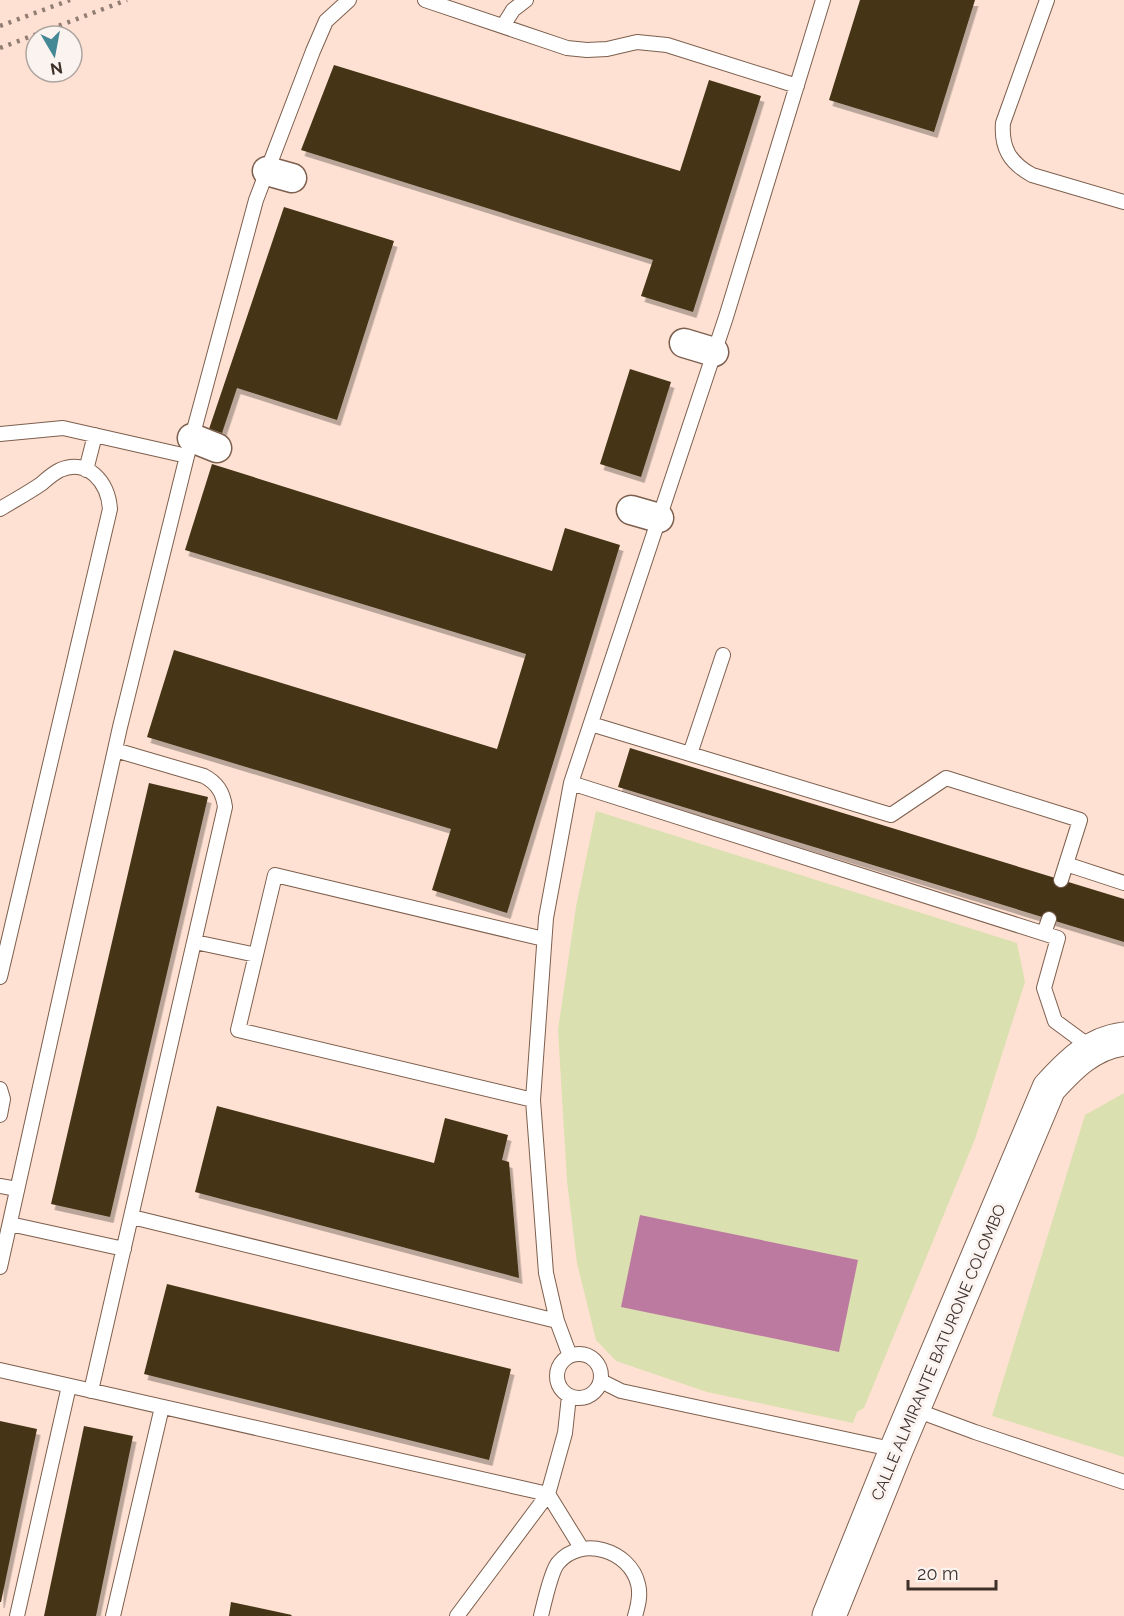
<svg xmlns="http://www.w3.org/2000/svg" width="1124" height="1616" font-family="Raleway,sans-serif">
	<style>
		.green { fill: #dae0af }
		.water { fill: #bd7aa0 }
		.building { fill: #443519; filter: url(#shadow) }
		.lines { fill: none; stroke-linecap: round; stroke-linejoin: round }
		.lane-casing { stroke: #7d5f4e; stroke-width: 16 }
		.street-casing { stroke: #7d5f4e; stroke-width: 31 }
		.secondary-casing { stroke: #7d5f4e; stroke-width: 35 }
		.lane { stroke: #fff; stroke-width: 14 }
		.street { stroke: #fff; stroke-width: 28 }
		.secondary { stroke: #fff; stroke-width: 33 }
		.rail { stroke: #927d73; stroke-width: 4.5; stroke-dasharray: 3 6; stroke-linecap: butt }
		.labels { text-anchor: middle; stroke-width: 6; stroke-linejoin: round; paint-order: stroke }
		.street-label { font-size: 16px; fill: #3e3029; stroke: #fbf3f0 }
	</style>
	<defs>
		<filter id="shadow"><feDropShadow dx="3.5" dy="6" stdDeviation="0" flood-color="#0004"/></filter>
	</defs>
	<rect width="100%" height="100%" fill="#fee1d2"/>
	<path class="green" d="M596,811L1017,943L1025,982L975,1139L864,1408L857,1412L853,1423L707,1392L616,1361L596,1340L577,1263L567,1181L558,1030L576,907Z
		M1124,1093V1457L992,1416L1085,1115Z"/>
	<path class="water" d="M640,1215L858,1260L839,1352L621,1307Z"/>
	<path class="building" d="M860,0H975L934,132L829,100Z
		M334,65L680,171L709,80L761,96L693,312L641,296L653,260L301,150Z
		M284,207L394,241L337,420L237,388L222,433L209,429Z
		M630,369L671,382L641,477L600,464Z
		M212,464L552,571L565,528L620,545L507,913L432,890L451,829L147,737L174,650L497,749L526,654L185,550Z
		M630,748L1124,899V942L618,787Z
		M149,783L208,797L110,1217L51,1204Z
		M217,1106L434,1163L445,1118L508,1135L502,1160L509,1162L519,1278L195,1192Z
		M167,1284L511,1369L489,1460L144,1374Z
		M0,1421L37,1429L1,1602H0Z
		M84,1426L133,1436L96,1616H44Z
		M231,1602L292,1615L291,1616H229Z"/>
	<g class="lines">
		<defs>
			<path id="lane" d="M425,0L567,48L587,50L607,49L637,42L667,45L797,86
				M1047,0L1003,123C1001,148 1010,163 1032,175L1124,202
				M503,26L513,10L526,0
				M0,434L63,428L187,456
				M86,470L95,435
				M0,509C13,501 28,493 41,484C47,479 52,474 60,470C88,458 108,482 110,509L0,977
				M591,724L891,815L946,778L1080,820L1061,880
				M690,754L723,655
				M571,783L1058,938L1044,988L1055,1021L1093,1049
				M1066,864L1124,883
				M1044,933L1049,919
				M195,942L256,955
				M0,1089L3,1099L0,1115
				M533,1100L238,1030L275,875L544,939
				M0,1186L17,1189
				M132,1217L557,1321
				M10,1224L124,1249
				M0,1267L120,727L187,456L256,200L313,51L326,21L349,0
				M557 1376a22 22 0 1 1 44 0a22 22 0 1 1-44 0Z
				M570,1356L557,1321L546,1273L533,1100L546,918L571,783L726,317L823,0
				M0,1370L548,1494L582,1549
				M601,1381L621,1391L896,1450
				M91,1391L225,807C223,792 217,783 204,776L115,750
				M913,1409L975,1432L1124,1482
				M17,1616L69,1386
				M113,1616L162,1407
				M457,1616L548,1494L565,1433L569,1396
				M541,1616C544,1604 551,1571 558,1563C581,1535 630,1550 638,1584C641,1595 638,1606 635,1616"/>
			<path id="street" d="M267,171L292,178
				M684,343L714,352
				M192,438L217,448
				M631,510L659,518"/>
			<path id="secondary" d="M829,1616L896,1450L1049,1088C1070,1065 1091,1043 1124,1039"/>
		</defs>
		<use href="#lane" class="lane-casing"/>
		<use href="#street" class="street-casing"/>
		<use href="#secondary" class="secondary-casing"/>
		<use href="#lane" class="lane"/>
		<use href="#street" class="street"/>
		<use href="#secondary" class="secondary"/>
		<path class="rail" d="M0,26L70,0
			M0,48L127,0"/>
	</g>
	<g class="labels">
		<g class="street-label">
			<text transform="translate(938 1352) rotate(-67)" y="6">CALLE ALMIRANTE BATURONE COLOMBO</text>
		</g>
	</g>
	<g transform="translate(54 54) rotate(170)"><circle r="28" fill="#fbf3f0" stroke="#afa5a0" stroke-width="1.5"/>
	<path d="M0-4.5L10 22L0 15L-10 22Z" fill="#438894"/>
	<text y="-9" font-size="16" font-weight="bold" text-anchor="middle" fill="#3e3029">N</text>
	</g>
	<path d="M908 1580v9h88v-9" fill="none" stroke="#3e3029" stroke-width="3"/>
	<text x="917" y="1580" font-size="18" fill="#3e3029" stroke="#fbf3f0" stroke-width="4.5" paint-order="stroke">20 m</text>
</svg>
